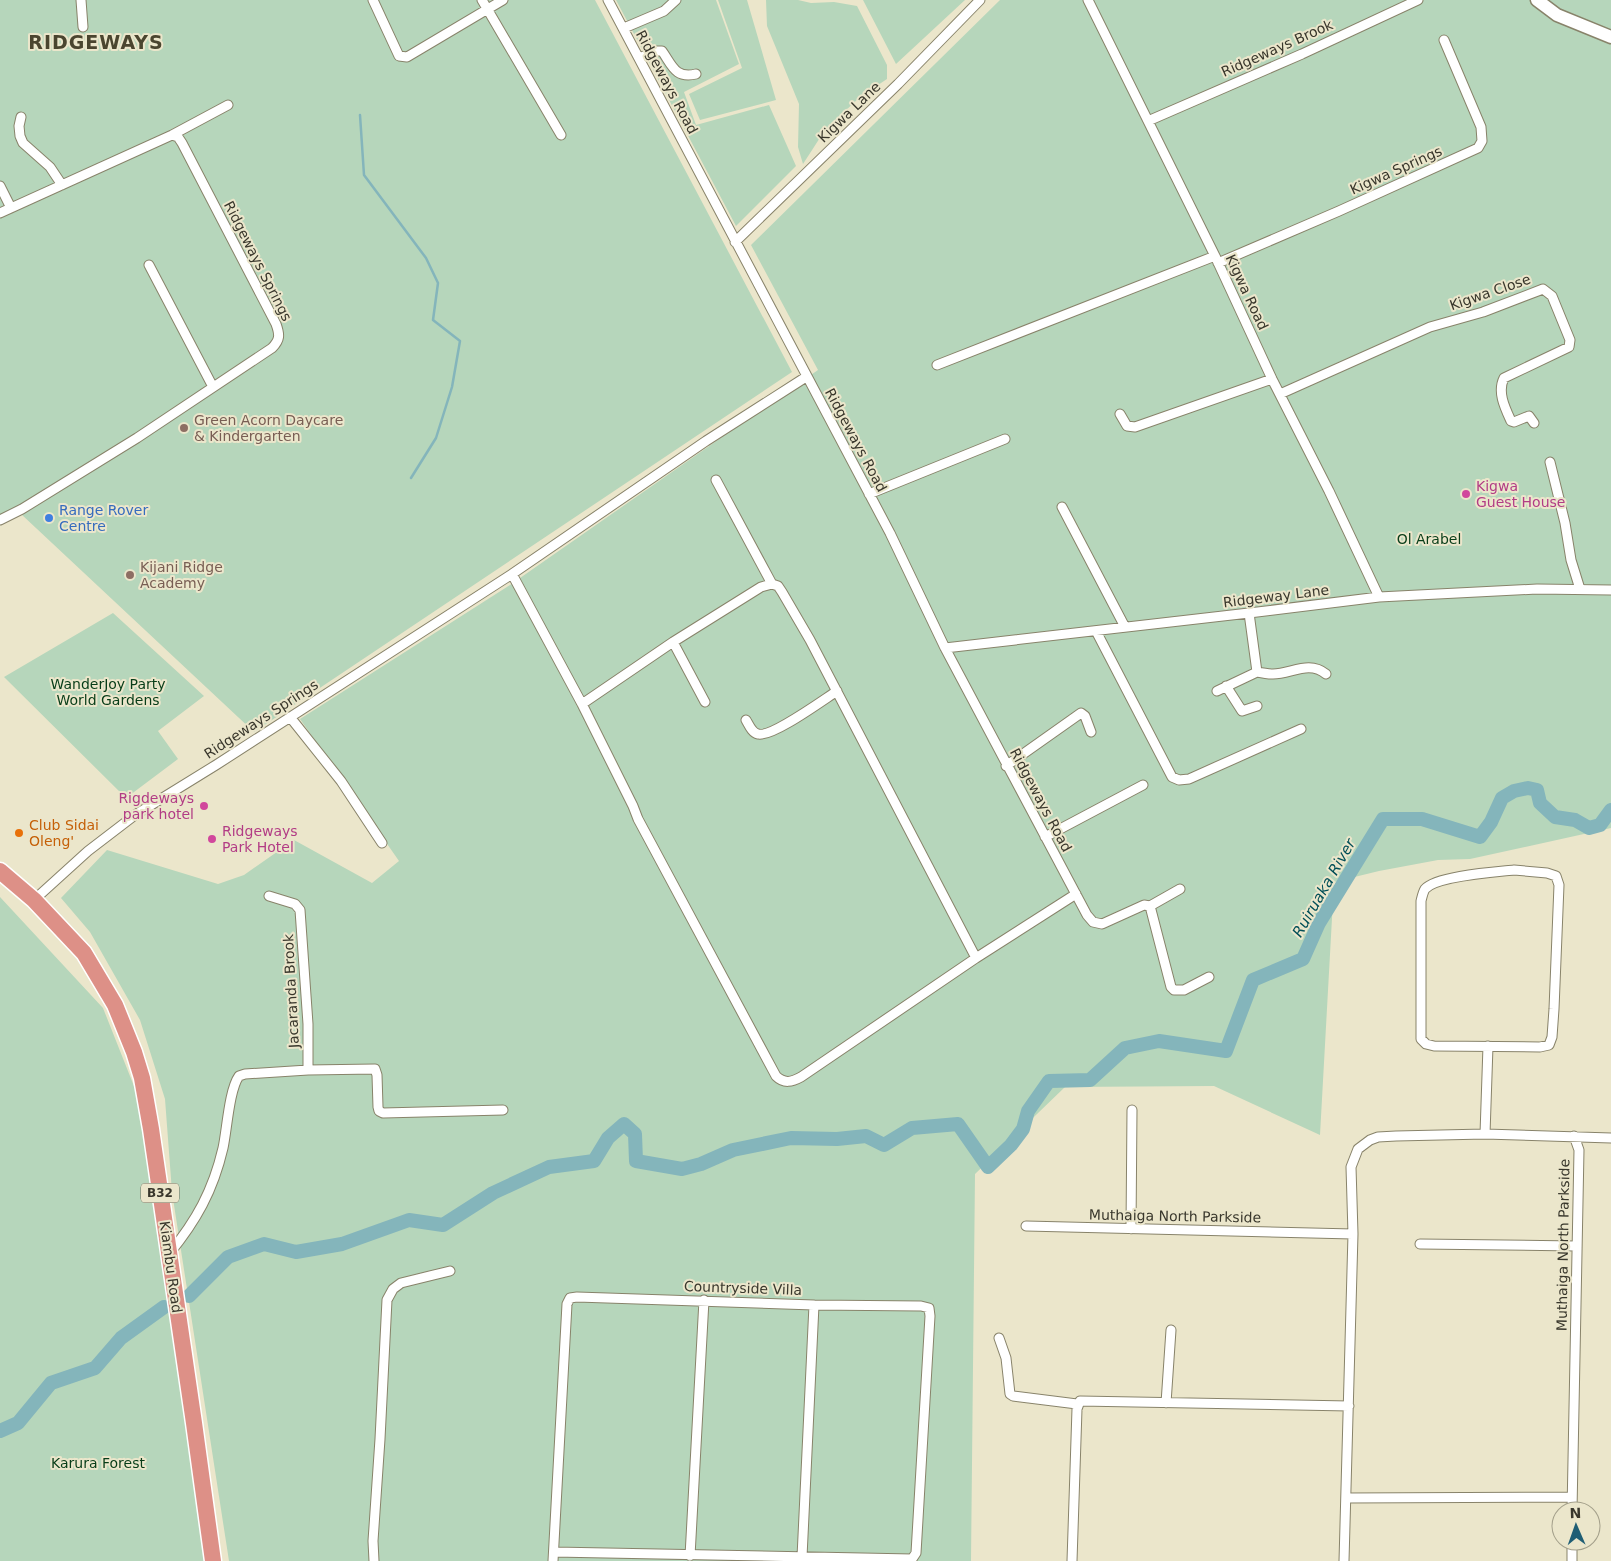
<svg xmlns="http://www.w3.org/2000/svg" width="1611" height="1561" font-family="'DejaVu Sans',sans-serif">
	<style>
		.green { fill: #b6d6bb }
		.lines { fill: none; stroke-linecap: round; stroke-linejoin: round }
		.stream { stroke: #84b5bb; stroke-width: 2.5 }
		.river { stroke: #84b5bb; stroke-width: 14 }
		.street-casing { stroke: #88836a; stroke-width: 11 }
		.secondary-casing { stroke: #88836a; stroke-width: 15 }
		.highway-casing { stroke: #fff; stroke-width: 19 }
		.street { stroke: #fff; stroke-width: 9 }
		.secondary { stroke: #fff; stroke-width: 12 }
		.highway { stroke: #dd9087; stroke-width: 16 }
		.education-dot { fill: #8d6e63; stroke: #ebe6cb; stroke-width: 2 }
		.hotel-dot { fill: #d1479c; stroke: #ebe6cb; stroke-width: 2 }
		.shop-dot { fill: #3f7fe0; stroke: #ebe6cb; stroke-width: 2 }
		.food-dot { fill: #e8710a; stroke: #ebe6cb; stroke-width: 2 }
		.labels { text-anchor: middle; stroke-width: 4; stroke-linejoin: round; paint-order: stroke }
		.shield { fill: #ebe6cb; stroke: #6e6c5c; stroke-width: 1 }
		.shield-label { font-size: 12px; font-weight: bold; fill: #39372c }
		.street-label { font-size: 14px; fill: #39372c; stroke: #ebe6cb }
		.education-label { font-size: 14px; fill: #785e54; stroke: #ebe6cb; text-anchor: start }
		.hotel-label { font-size: 14px; fill: #b23c85; stroke: #ebe6cb; text-anchor: start }
		.shop-label { font-size: 14px; fill: #366cbe; stroke: #ebe6cb; text-anchor: start }
		.park-label { font-size: 14px; fill: #073d18; stroke: #ebe6cb }
		.food-label { font-size: 14px; fill: #c56008; stroke: #ebe6cb; text-anchor: start }
		.water-label { font-size: 15px; font-style: italic; fill: #024f57; stroke: #ebe6cb }
		.district-label { font-size: 19px; font-weight: bold; letter-spacing: 1px; fill: #4a452f; stroke: #ebe6cb }
	</style>
	<rect width="100%" height="100%" fill="#ebe6cb"/>
	<path class="green" d="M0,0H595L792,372L254,732L21,514L0,524Z
		M616,0H716L739,64L684,92L696,125L769,105L796,166L736,226Z
		M718,0H747L776,100L700,120L689,94L742,68Z
		M766,0H798L811,3L834,2L857,6L887,65V79L860,97L825,130L803,164L798,147L799,104L767,26Z
		M863,0H965L896,64Z
		M1000,0H1611V828L1470,859L1438,860L1379,871L1334,882L1320,1135L1214,1086L1065,1087L975,1174L971,1561H229L172,1192L165,1099L140,1020L90,932L61,898L107,850L218,884L244,875L294,840L372,883L399,861L300,719L510,585L818,370L751,245Z
		M113,613L204,696L158,731L178,759L126,798L4,677Z
		M0,897L103,1008L149,1124L211,1561H0Z"/>
	<g class="lines">
		<path class="stream" d="M360,115L364,175L426,258L438,283L433,320L460,341L452,387L436,438L411,478"/>
		<path class="river" d="M189,1296L228,1257L264,1244L296,1252L342,1244L409,1220L443,1225L493,1193L549,1167L594,1161L608,1138L624,1124L635,1134L636,1161L682,1169L701,1164L733,1150L791,1138L837,1139L866,1136L884,1145L912,1128L958,1124L988,1167L1011,1145L1023,1129L1028,1111L1049,1081L1090,1080L1125,1048L1159,1041L1226,1051L1253,980L1303,959L1319,923L1383,819H1422L1480,837L1491,822L1502,798L1514,791L1528,788L1537,790L1540,803L1555,817L1575,820L1589,828L1600,825L1611,810
			M0,1431L18,1423L51,1383L95,1368L121,1338L164,1307"/>
		<defs>
			<path id="street" d="M81,0L83,27
				M373,0L399,56L407,57L503,0
				M482,0L561,135
				M608,0L890,533L945,648L1087,915L1093,922L1102,924L1144,905L1150,906L1171,987L1174,990H1184L1209,977
				M1088,0L1215,256L1272,379L1329,491L1379,597
				M624,28L664,11L676,0
				M639,58L657,51H662C672,65 675,79 696,74
				M21,117L19,126L20,136L23,143L50,167L62,185
				M1148,121L1302,54L1418,0
				M0,186L11,208
				M0,213L172,135L228,105
				M735,242L898,84L980,0
				M1218,263L1339,211L1478,148L1482,141L1481,127L1444,40
				M149,265L213,387
				M937,365L1215,256
				M806,377L706,441L512,574L582,704L633,806L638,819L776,1076C784,1084 792,1082 801,1077L976,958L1076,894
				M1280,394L1430,327L1483,312L1543,289L1552,296L1570,340L1569,347L1504,378C1497,392 1505,408 1511,421L1514,422L1529,416L1534,423
				M1120,414L1127,426L1135,427L1272,379
				M1550,462L1565,523L1571,560L1580,589
				M716,480L772,584L778,586L782,592L810,640L976,958
				M869,494L1005,439
				M1062,507L1125,627
				M0,520L22,509L137,438L272,348C280,340 280,335 276,324L182,143L178,137L172,135
				M1096,631L1172,777L1179,780L1189,779L1301,729
				M673,642L705,702
				M945,648L1249,613L1379,597L1537,589L1611,590
				M1257,672C1262,673 1268,674 1273,674C1291,674 1309,660 1326,674
				M1226,686L1242,711L1257,706
				M1217,691L1257,672L1249,613
				M582,704L673,642L761,587L772,584
				M290,717L341,781L382,843
				M746,720C749,725 752,733 758,734C771,738 823,700 837,691
				M1006,766L1081,713L1085,716L1091,732
				M1045,837L1143,785
				M1514,870L1547,873L1556,876L1559,885L1554,1009L1552,1037L1549,1045L1540,1047L1434,1046L1426,1044L1421,1039V901C1422,897 1423,892 1425,889C1436,876 1495,872 1514,870Z
				M34,900L88,851L135,815L216,765L512,574
				M1150,906L1180,889
				M308,1070L375,1069L377,1075L378,1107L379,1111L383,1113L503,1110
				M1485,1134L1488,1046
				M1026,1226L1353,1234
				M1131,1229L1132,1110
				M1420,1244L1576,1246
				M169,1254C196,1221 213,1191 223,1148C227,1130 229,1090 239,1076L245,1074L308,1070V1024L300,910L295,904L269,896
				M999,1338L1006,1358L1010,1394L1013,1396L1077,1404
				M1166,1403L1171,1330
				M1346,1498L1572,1497
				M1572,1511L1579,1150L1574,1136
				M690,1556L704,1300
				M802,1557L814,1305
				M374,1561L373,1541L380,1439L387,1300L393,1289L401,1283L450,1271
				M553,1561L567,1304L570,1298L577,1297L814,1305L921,1306L929,1308L930,1316L916,1553L912,1559L554,1552
				M1072,1561L1077,1409L1080,1401L1349,1406
				M1344,1561L1353,1234L1351,1167L1358,1149L1370,1140L1378,1137L1396,1136L1485,1134L1611,1138
				M1572,1561V1541"/>
			<path id="secondary" d="M1537,0L1557,15L1611,37"/>
			<path id="highway" d="M0,871L34,900L84,953L115,1005L134,1052L142,1078L151,1129L194,1423L213,1561"/>
		</defs>
		<use href="#street" class="street-casing"/>
		<use href="#secondary" class="secondary-casing"/>
		<use href="#highway" class="highway-casing"/>
		<use href="#street" class="street"/>
		<use href="#secondary" class="secondary"/>
		<use href="#highway" class="highway"/>
	</g>
	<g class="education-dot">
		<circle cx="184" cy="428" r="5"/>
		<circle cx="130" cy="575" r="5"/>
	</g>
	<g class="hotel-dot">
		<circle cx="1466" cy="494" r="5"/>
		<circle cx="204" cy="806" r="5"/>
		<circle cx="212" cy="839" r="5"/>
	</g>
	<circle class="shop-dot" cx="49" cy="518" r="5"/>
	<circle class="food-dot" cx="19" cy="833" r="5"/>
	<g class="labels">
		<rect class="shield" x="141" y="1183.5" width="38" height="19" rx="4"/>
		<g class="shield-label">
			<text x="160" y="1197">B32</text>
		</g>
		<g class="street-label">
			<text transform="translate(1277 48) rotate(-24)" y="5">Ridgeways Brook</text>
			<text transform="translate(667 82) rotate(62)" y="5">Ridgeways Road</text>
			<text transform="translate(849 112) rotate(-44)" y="5">Kigwa Lane</text>
			<text transform="translate(1396 170) rotate(-24)" y="5">Kigwa Springs</text>
			<text transform="translate(258 261) rotate(63)" y="5">Ridgeways Springs</text>
			<text transform="translate(1247 292) rotate(65)" y="5">Kigwa Road</text>
			<text transform="translate(1490 292) rotate(-19)" y="5">Kigwa Close</text>
			<text transform="translate(856 440) rotate(62)" y="5">Ridgeways Road</text>
			<text transform="translate(1276 596) rotate(-7)" y="5">Ridgeway Lane</text>
			<text transform="translate(261 719) rotate(-33)" y="5">Ridgeways Springs</text>
			<text transform="translate(1041 800) rotate(62)" y="5">Ridgeways Road</text>
			<text transform="translate(291 991) rotate(-93)" y="5">Jacaranda Brook</text>
			<text transform="translate(1175 1216) rotate(1)" y="5">Muthaiga North Parkside</text>
			<text transform="translate(1563 1245) rotate(-89)" y="5">Muthaiga North Parkside</text>
			<text transform="translate(171 1267) rotate(82)" y="5">Kiambu Road</text>
			<text transform="translate(743 1288) rotate(2)" y="5">Countryside Villa</text>
		</g>
		<g class="education-label">
			<text x="194" y="425">Green Acorn Daycare<tspan x="194" dy="16">&amp; Kindergarten</tspan></text>
			<text x="140" y="572">Kijani Ridge<tspan x="140" dy="16">Academy</tspan></text>
		</g>
		<g class="hotel-label">
			<text x="1476" y="491">Kigwa<tspan x="1476" dy="16">Guest House</tspan></text>
			<text x="194" y="803" text-anchor="end">Rigdeways<tspan x="194" dy="16">park hotel</tspan></text>
			<text x="222" y="836">Ridgeways<tspan x="222" dy="16">Park Hotel</tspan></text>
		</g>
		<g class="shop-label">
			<text x="59" y="515">Range Rover<tspan x="59" dy="16">Centre</tspan></text>
		</g>
		<g class="park-label">
			<text x="1429" y="544">Ol Arabel</text>
			<text x="108" y="689">WanderJoy Party<tspan x="108" dy="16">World Gardens</tspan></text>
			<text x="98" y="1468">Karura Forest</text>
		</g>
		<g class="food-label">
			<text x="29" y="830">Club Sidai<tspan x="29" dy="16">Oleng'</tspan></text>
		</g>
		<g class="water-label">
			<text transform="translate(1324 888) rotate(-60)" y="5">Ruiruaka River</text>
		</g>
		<g class="district-label">
			<text x="96" y="49">RIDGEWAYS</text>
		</g>
	</g>
	<g transform="translate(1576 1526) rotate(358)"><circle r="24" fill="#ebe6cb" stroke="#a4a08b"/>
	<path d="M0-4L9 19L0 12L-9 19Z" fill="#1f5e74"/>
	<text y="-8" font-size="14" font-weight="bold" text-anchor="middle" fill="#39372c">N</text>
	</g>
</svg>
